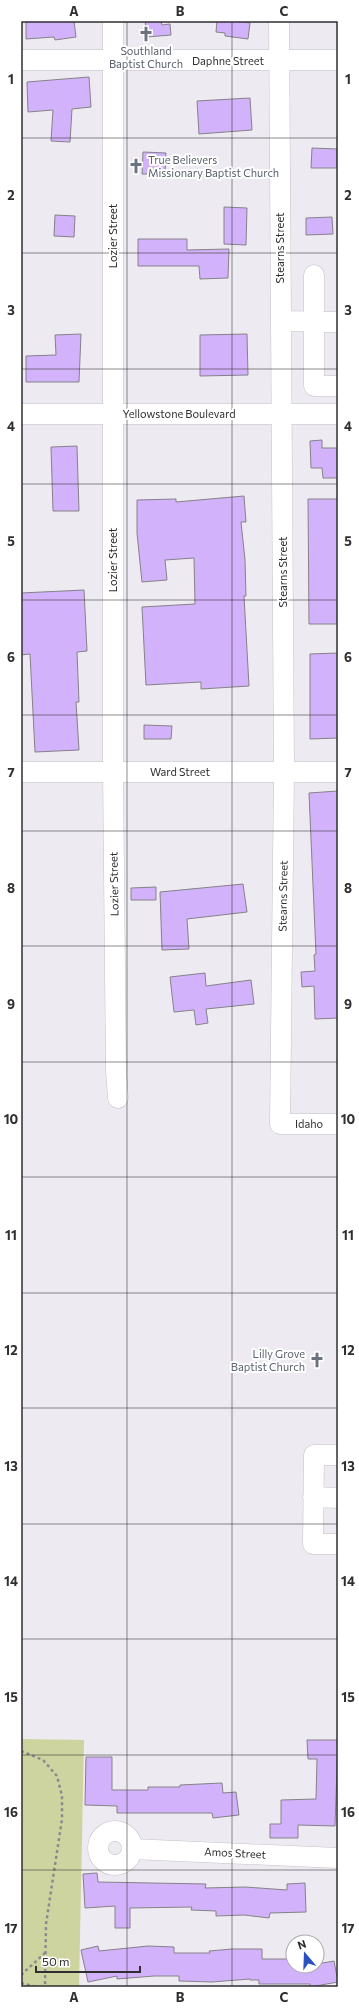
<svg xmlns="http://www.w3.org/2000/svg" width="359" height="2008" font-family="Commissioner,sans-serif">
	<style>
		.green { fill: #ced49f }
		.building { fill: #d2b2fa; stroke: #858288 }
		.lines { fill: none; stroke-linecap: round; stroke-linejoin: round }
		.minor-casing { stroke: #c4c1c8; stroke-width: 21 }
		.path { stroke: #8c8a8f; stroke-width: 2.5; stroke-dasharray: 3 3; stroke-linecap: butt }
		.minor { stroke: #fff; stroke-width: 20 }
		.grid { fill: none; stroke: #302e31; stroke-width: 1; stroke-opacity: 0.55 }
		.labels { text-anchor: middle; stroke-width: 4; stroke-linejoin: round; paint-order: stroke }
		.worship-label { font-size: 11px; fill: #5b616d; stroke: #fff }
		.street-label { font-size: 11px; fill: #302e31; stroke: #fff }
		.neatline { fill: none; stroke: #302e31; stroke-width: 1.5 }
		.grid-label { font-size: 13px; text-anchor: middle; font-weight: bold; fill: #302e31 }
	</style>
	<rect width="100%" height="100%" fill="#edeaf1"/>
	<path class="green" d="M21,1739L84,1740L79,1987H21Z"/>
	<path class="building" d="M26,21H74L76,37L55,40L54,37L26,39Z
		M145,21H161L162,25L170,24L171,35L147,37Z
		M217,21H245V22L250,23L248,39L225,36V33L216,32Z
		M89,77L91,107L72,109L70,142L51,141L53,110L28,112L27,82Z
		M250,98L252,130L199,134L197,101Z
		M312,148L337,149V168H311Z
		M143,152L166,153L165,174H142Z
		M224,207L247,208L246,245L224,244Z
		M55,215L75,216L74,237L54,236Z
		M332,217L333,234L306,235V218Z
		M138,239H187V250L229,249L228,278L200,279L199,266H138Z
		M81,334L79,382H26V356L56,355L55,335Z
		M247,334L248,375L200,376V335Z
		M322,440V448H338V478H323L322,468H311L310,441Z
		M77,446L79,511H53L51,447Z
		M244,496L246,522H241L245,560L246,596H244L249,686L201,689V682L146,685L142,607L195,604L194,558L165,560L167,580L142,582L137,533V500L176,499V502Z
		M308,499H338V624H309Z
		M84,590L87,651L77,652L79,702H76L79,750L35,752L30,654L21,655V593Z
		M338,653V738L310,739V654Z
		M144,725L172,726L171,739H144Z
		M338,791V1018L315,1019L314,986L302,987L301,972L315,971L314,955L316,954L309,793Z
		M243,884L247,912L187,919L189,949L162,950L160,892Z
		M156,887V900H131V888Z
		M205,973L206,986L251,980L254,1004L206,1009L208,1023L196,1025L194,1010L174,1012L170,977Z
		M307,1740H338L335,1826L298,1825V1838H270V1824H281V1800L316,1799L317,1759H308Z
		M86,1757H112V1790H148V1787H180V1785L222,1783L223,1793L236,1792L239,1815L213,1818L212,1813H117V1806L85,1805Z
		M97,1873L98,1882L206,1884L205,1888L245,1887L287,1890V1884L305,1883L306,1912L270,1913L269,1918L244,1915L216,1916V1911L191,1910L192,1907L130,1908V1928H115V1906L85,1908L83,1874Z
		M98,1946L99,1951L148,1946L174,1947V1953H210L209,1951L232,1949H262V1959H293V1966H317V1964L334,1961L338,1982L310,1987V1984H259V1980H250V1979L212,1982L179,1981V1976H154L117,1979V1976L88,1982L81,1950Z"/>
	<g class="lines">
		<defs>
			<path id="minor" d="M113,21V772L116,1070L118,1098
				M279,21L284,772L280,1124H338
				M21,60H338
				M314,275V386H338
				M281,321L338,322
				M21,414H338
				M21,772H338
				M338,1455H314L313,1544H338
				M313,1497L338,1498
				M98 1848a17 17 0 1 1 34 0a17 17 0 1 1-34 0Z
				M132,1849L338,1858"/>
		</defs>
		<use href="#minor" class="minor-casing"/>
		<path class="path" d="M21,1751L43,1760L57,1776L62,1796V1819L46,1924L45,1987
			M21,1975L45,1953
			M21,1983L37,1987"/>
		<use href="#minor" class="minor"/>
	</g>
	<path class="grid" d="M127,21V1987M232,21V1987M21,138H338M21,253H338M21,369H338M21,484H338M21,600H338M21,715H338M21,831H338M21,946H338M21,1062H338M21,1177H338M21,1293H338M21,1408H338M21,1524H338M21,1639H338M21,1755H338M21,1870H338"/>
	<defs>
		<symbol id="church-bare" viewBox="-9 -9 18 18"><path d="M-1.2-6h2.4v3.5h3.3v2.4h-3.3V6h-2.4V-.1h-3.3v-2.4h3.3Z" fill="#6b7280" stroke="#fff" stroke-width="2.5" paint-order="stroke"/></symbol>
	</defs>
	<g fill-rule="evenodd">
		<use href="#church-bare" x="135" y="23" width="22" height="22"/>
		<use href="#church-bare" x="125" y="155" width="22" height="22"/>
		<use href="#church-bare" x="306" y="1349" width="22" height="22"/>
	</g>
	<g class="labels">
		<g class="worship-label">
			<text x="146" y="55">Southland<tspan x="146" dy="13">Baptist Church</tspan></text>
			<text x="148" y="164" text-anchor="start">True Believers<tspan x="148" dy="13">Missionary Baptist Church</tspan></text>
			<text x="305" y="1358" text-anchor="end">Lilly Grove<tspan x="305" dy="13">Baptist Church</tspan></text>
		</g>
		<g class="street-label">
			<text x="228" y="65">Daphne Street</text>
			<text transform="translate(113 236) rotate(-90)" y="4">Lozier Street</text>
			<text transform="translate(280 248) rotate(-90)" y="4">Stearns Street</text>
			<text x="179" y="418">Yellowstone Boulevard</text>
			<text transform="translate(113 560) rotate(-90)" y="4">Lozier Street</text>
			<text transform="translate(283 572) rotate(-90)" y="4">Stearns Street</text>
			<text x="180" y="776">Ward Street</text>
			<text transform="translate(114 884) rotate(-91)" y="4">Lozier Street</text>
			<text transform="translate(283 896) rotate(-89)" y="4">Stearns Street</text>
			<text x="309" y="1128">Idaho</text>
			<text transform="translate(235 1853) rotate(3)" y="4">Amos Street</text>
		</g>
	</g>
	<rect width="359" height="2008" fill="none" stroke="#ffffff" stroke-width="44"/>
	<g transform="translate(305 1954) rotate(341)"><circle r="19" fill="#ffffff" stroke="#acabad"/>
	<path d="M0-3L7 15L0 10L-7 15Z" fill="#2b51c0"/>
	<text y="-6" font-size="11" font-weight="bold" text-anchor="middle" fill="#302e31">N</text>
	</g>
	<path d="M36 1966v6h104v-6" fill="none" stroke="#302e31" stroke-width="2"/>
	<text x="42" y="1966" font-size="12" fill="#302e31" stroke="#ffffff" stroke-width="3" paint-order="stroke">50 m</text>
	<rect x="22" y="22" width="315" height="1964" class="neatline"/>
	<g class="grid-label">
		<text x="74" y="16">A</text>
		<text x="180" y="16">B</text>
		<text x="284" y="16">C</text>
		<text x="11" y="84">1</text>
		<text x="348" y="84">1</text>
		<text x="11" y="200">2</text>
		<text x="348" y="200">2</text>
		<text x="11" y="315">3</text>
		<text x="348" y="315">3</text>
		<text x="11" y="431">4</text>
		<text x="348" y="431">4</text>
		<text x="11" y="546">5</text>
		<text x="348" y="546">5</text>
		<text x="11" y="662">6</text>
		<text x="348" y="662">6</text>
		<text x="11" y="777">7</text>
		<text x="348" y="777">7</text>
		<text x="11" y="893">8</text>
		<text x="348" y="893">8</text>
		<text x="11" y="1009">9</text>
		<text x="348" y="1009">9</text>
		<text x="11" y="1124">10</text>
		<text x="348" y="1124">10</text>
		<text x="11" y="1240">11</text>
		<text x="348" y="1240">11</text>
		<text x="11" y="1355">12</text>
		<text x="348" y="1355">12</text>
		<text x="11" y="1471">13</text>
		<text x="348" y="1471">13</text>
		<text x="11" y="1586">14</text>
		<text x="348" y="1586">14</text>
		<text x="11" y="1702">15</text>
		<text x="348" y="1702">15</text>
		<text x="11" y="1817">16</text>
		<text x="348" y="1817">16</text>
		<text x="11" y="1933">17</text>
		<text x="348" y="1933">17</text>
		<text x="74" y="2002">A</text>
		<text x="180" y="2002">B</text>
		<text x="284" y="2002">C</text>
	</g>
</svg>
